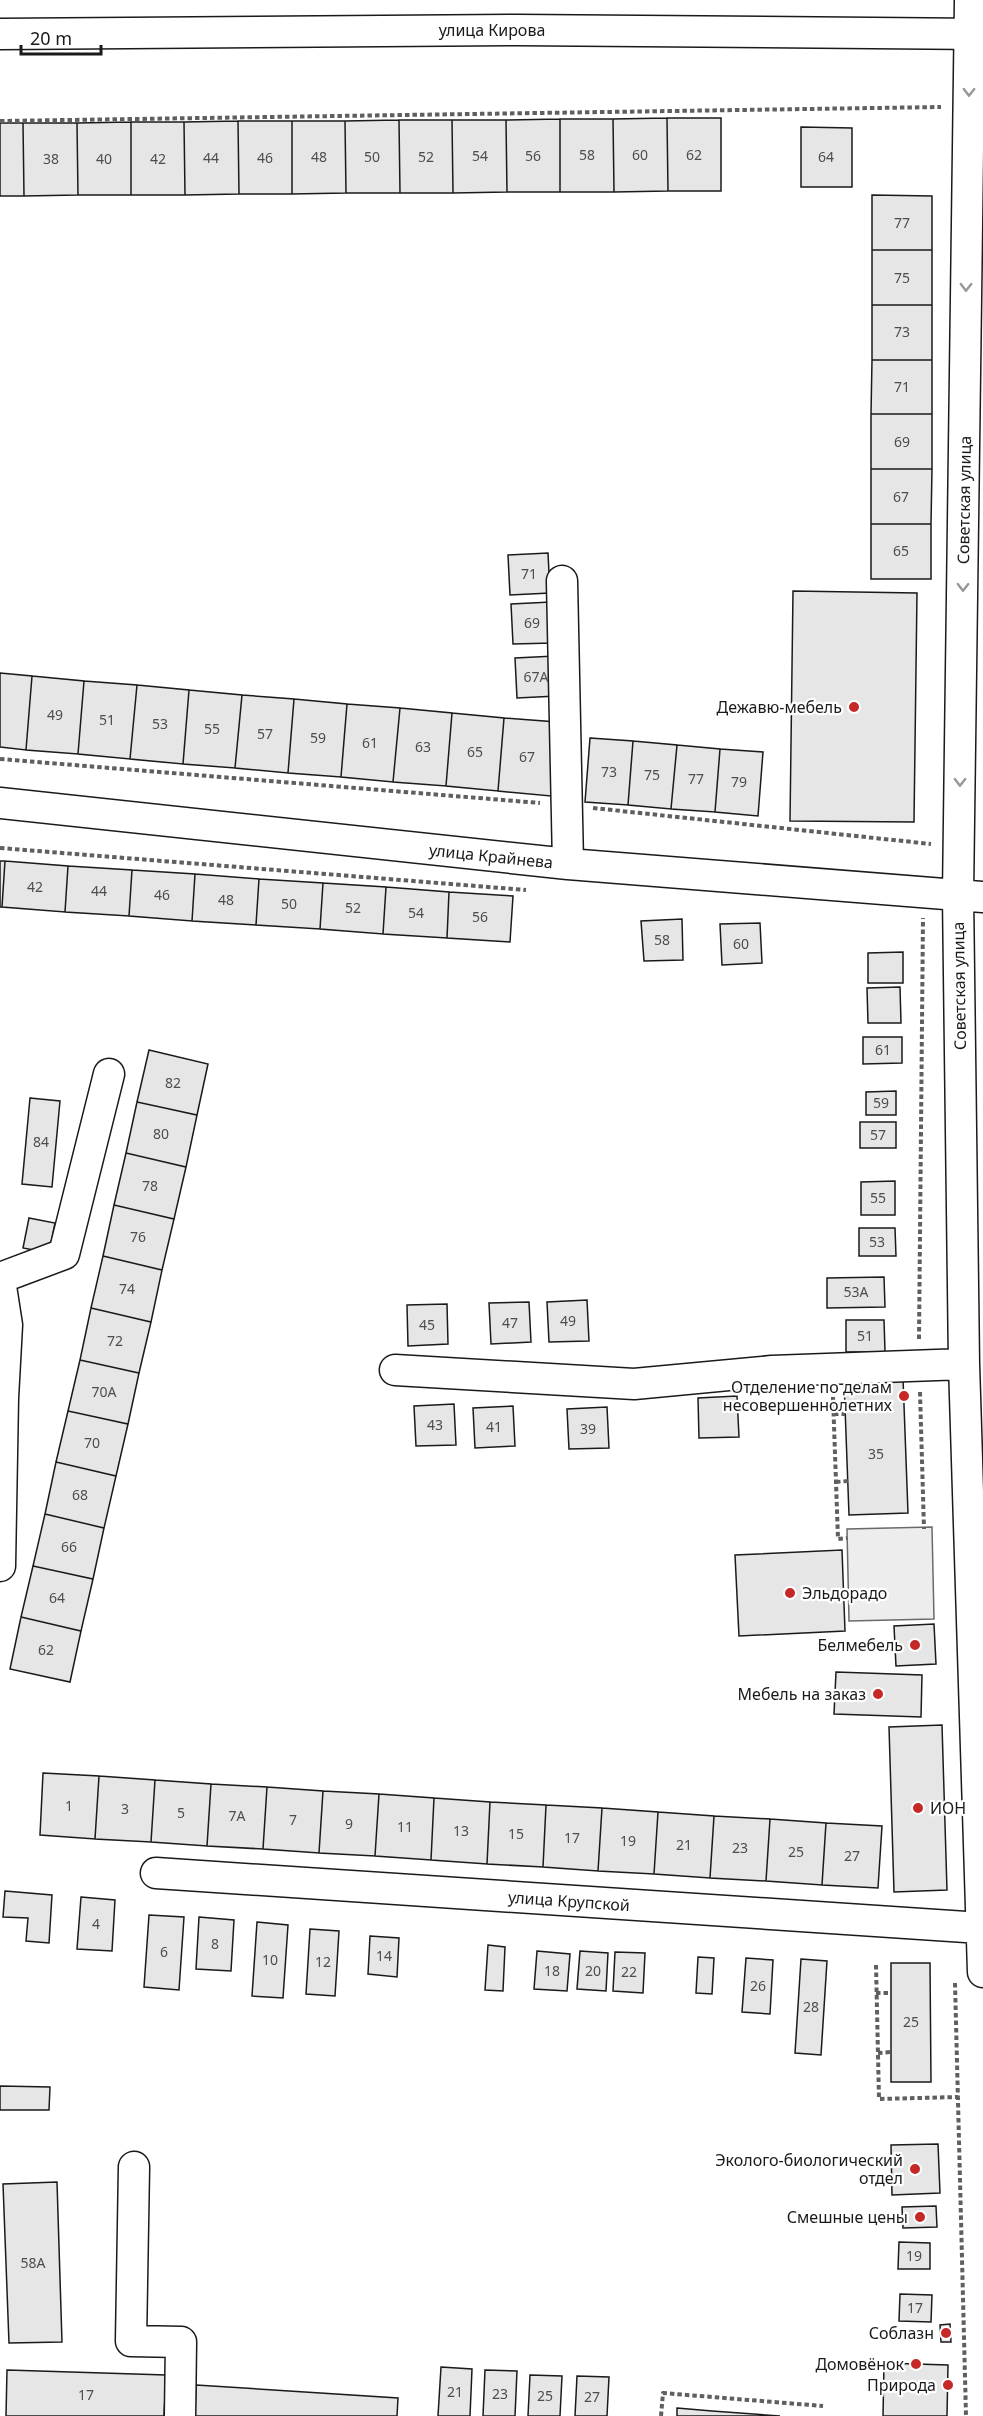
<svg xmlns="http://www.w3.org/2000/svg" width="983" height="2416" font-family="'Noto Sans',sans-serif">
	<style>
		.parking { fill: #ededed; stroke: #6a6a6a; stroke-width: 1.5 }
		.building { fill: #e6e6e6; stroke: #1a1a1a; stroke-width: 1.5 }
		.lines { fill: none; stroke-linecap: round; stroke-linejoin: round }
		.minor-casing { stroke: #1a1a1a; stroke-width: 33 }
		.path { stroke: #5f5f5f; stroke-width: 4; stroke-dasharray: 4.5 3; stroke-linecap: butt }
		.minor { stroke: #fff; stroke-width: 30 }
		.oneway { stroke: #989898 }
		.poi-dot { fill: #c62828; stroke: #fff; stroke-width: 2 }
		.labels { text-anchor: middle; stroke-width: 4.5; stroke-linejoin: round; paint-order: stroke }
		.number-label { font-size: 14px; fill: #4d4d4d }
		.street-label { font-size: 16px; fill: #1a1a1a; stroke: #fff }
		.poi-label { font-size: 16px; fill: #1a1a1a; stroke: #fff; text-anchor: end }
	</style>
	<rect width="100%" height="100%" fill="#fff"/>
	<path class="parking" d="M932,1527L934,1619L849,1621L847,1529Z"/>
	<path class="building" d="M667,118L668,191L614,192L613,119Z
		M667,118H721V191H668Z
		M560,119V192H507L506,120Z
		M560,119H613L614,192H560Z
		M399,120L400,193H346L345,121Z
		M399,120H452L453,193H400Z
		M452,120H506L507,192L453,193Z
		M238,121L239,194L185,195L184,122Z
		M238,121H292V194H239Z
		M292,121H345L346,193L292,194Z
		M131,122V195H78L77,123Z
		M131,122H184L185,195H131Z
		M0,123H23L24,196H0Z
		M23,123H77L78,195L24,196Z
		M801,127L852,128V187H801Z
		M872,195L932,196V250H872Z
		M872,250H932V305H872Z
		M872,305H932V360H872Z
		M872,360H932V414H871Z
		M871,414H932V469H871Z
		M871,469H932L931,524H871Z
		M871,524H931V579H871Z
		M548,553L550,593L510,595L508,555Z
		M793,591L917,593L914,822L790,821Z
		M551,602L553,643L513,644L511,604Z
		M555,656L557,696L517,698L515,658Z
		M0,673L32,676L26,750L0,747Z
		M32,676L84,681L78,754L26,750Z
		M84,681L137,685L130,759L78,754Z
		M137,685L189,690L183,764L130,759Z
		M189,690L242,695L235,768L183,764Z
		M242,695L294,699L288,773L235,768Z
		M294,699L347,704L341,777L288,773Z
		M347,704L400,708L393,782L341,777Z
		M400,708L452,713L446,786L393,782Z
		M452,713L504,718L498,791L446,786Z
		M504,718L557,722L551,796L498,791Z
		M590,738L633,741L628,805L585,802Z
		M633,741L677,745L671,809L628,805Z
		M677,745L720,749L715,812L671,809Z
		M720,749L763,752L758,816L715,812Z
		M0,861H5L2,907H0Z
		M5,861L68,866L65,912L2,907Z
		M68,866L132,870L129,916L65,912Z
		M132,870L195,874L192,921L129,916Z
		M195,874L259,879L256,925L192,921Z
		M259,879L323,883L320,929L256,925Z
		M323,883L386,887L383,934L320,929Z
		M386,887L449,892L447,938L383,934Z
		M449,892L513,896L510,942L447,938Z
		M682,919L683,960L644,961L641,921Z
		M760,923L762,963L722,965L720,924Z
		M903,952V983H868V953Z
		M900,987L901,1023H868L867,988Z
		M863,1037H902V1063L863,1064Z
		M149,1050L208,1064L197,1115L137,1102Z
		M896,1091V1115H866V1092Z
		M30,1098L60,1101L52,1187L22,1184Z
		M137,1102L197,1115L186,1167L126,1153Z
		M860,1122H896V1148H860Z
		M126,1153L186,1167L174,1219L114,1205Z
		M895,1181V1215H861V1182Z
		M114,1205L174,1219L162,1270L103,1256Z
		M29,1218L55,1223L49,1253L23,1248Z
		M859,1228H895L896,1256H859Z
		M103,1256L162,1270L151,1322L91,1308Z
		M884,1277L885,1307L827,1308V1278Z
		M587,1300L589,1341L549,1342L547,1302Z
		M529,1302L531,1342L491,1344L489,1303Z
		M447,1304L448,1344L408,1346L407,1305Z
		M91,1308L151,1322L139,1373L80,1360Z
		M846,1320H884L885,1352H846Z
		M80,1360L139,1373L128,1424L68,1411Z
		M903,1378L908,1513L849,1515L844,1380Z
		M737,1396L739,1437L699,1438L698,1398Z
		M454,1404L456,1445L416,1446L414,1406Z
		M513,1406L515,1446L475,1448L473,1408Z
		M607,1407L609,1448L569,1449L567,1409Z
		M68,1411L128,1424L116,1476L56,1462Z
		M56,1462L116,1476L104,1528L45,1514Z
		M45,1514L104,1528L93,1579L33,1566Z
		M842,1550L845,1631L739,1636L735,1555Z
		M33,1566L93,1579L81,1631L21,1617Z
		M21,1617L81,1631L70,1682L10,1669Z
		M934,1624L936,1664L896,1666L894,1626Z
		M836,1672L922,1675L921,1717L834,1714Z
		M942,1725L947,1890L894,1892L889,1727Z
		M43,1773L99,1776L95,1839L40,1835Z
		M99,1776L155,1780L151,1842L95,1839Z
		M155,1780L211,1784L207,1846L151,1842Z
		M211,1784L267,1787L263,1849L207,1846Z
		M267,1787L323,1791L319,1853L263,1849Z
		M323,1791L379,1794L375,1856L319,1853Z
		M379,1794L434,1798L431,1860L375,1856Z
		M434,1798L490,1802L487,1864L431,1860Z
		M490,1802L546,1805L543,1867L487,1864Z
		M546,1805L602,1808L598,1871L543,1867Z
		M602,1808L658,1812L654,1874L598,1871Z
		M658,1812L714,1816L710,1878L654,1874Z
		M714,1816L770,1819L766,1881L710,1878Z
		M770,1819L826,1823L822,1885L766,1881Z
		M826,1823L882,1826L878,1888L822,1885Z
		M5,1891L52,1895L49,1943L26,1941L28,1918L3,1917Z
		M81,1897L115,1900L112,1951L77,1949Z
		M149,1915L184,1917L179,1990L144,1987Z
		M199,1917L234,1920L231,1971L196,1969Z
		M257,1922L288,1925L283,1998L252,1996Z
		M310,1929L339,1931L335,1996L306,1994Z
		M370,1936L399,1938L397,1977L368,1974Z
		M488,1945L505,1947L503,1991L485,1990Z
		M537,1951L570,1954L567,1991L534,1989Z
		M580,1951L608,1953L606,1991L577,1989Z
		M615,1952L645,1953L643,1993L613,1991Z
		M698,1957L714,1958L712,1994L696,1993Z
		M746,1958L773,1960L770,2014L742,2012Z
		M801,1959L827,1961L821,2055L795,2053Z
		M891,1963H930L931,2082H891Z
		M0,2086L50,2087L49,2110H0Z
		M938,2144L940,2193L892,2195L891,2145Z
		M57,2182L62,2342L9,2343L3,2184Z
		M936,2206L937,2227L903,2228L902,2207Z
		M899,2242L930,2243V2269H898Z
		M900,2294L932,2295L931,2322L899,2321Z
		M950,2324L951,2342H941L940,2325Z
		M884,2363L948,2365L947,2416H883Z
		M441,2367L472,2369L470,2416H438Z
		M7,2370L166,2375L164,2416H6Z
		M485,2370L517,2371L515,2416H483Z
		M530,2375L562,2376L560,2416H528Z
		M577,2376L609,2377L607,2416H575Z
		M196,2385L398,2398L397,2416H195Z
		M677,2408L712,2411L780,2416H677Z"/>
	<g class="lines">
		<defs>
			<path id="minor" d="M970,0L958,895L964,1364L983,1972
				M0,34L517,30L983,34
				M562,581L568,864
				M0,803L568,864L983,897
				M0,1278L64,1254L109,1074
				M0,1280L7,1325L3,1398L0,1566
				M395,1370L634,1384L772,1371L964,1364
				M156,1873L981,1928
				M134,2167L131,2341L181,2342L180,2416"/>
		</defs>
		<use href="#minor" class="minor-casing"/>
		<path class="path" d="M0,121L941,107
			M0,759L540,803
			M593,808L931,844
			M0,848L526,890
			M919,1339L923,918
			M920,1392L924,1529
			M833,1397L838,1539L847,1538
			M834,1414H845
			M836,1482L848,1481
			M876,1965L879,2099L958,2097
			M955,1983L966,2416
			M876,1993H890
			M878,2053L891,2052
			M661,2416L663,2393L823,2406"/>
		<use href="#minor" class="minor"/>
	</g>
	<defs><path id="oneway-chevron" d="M-2-3.5L2.5 0L-2 3.5" fill="none" stroke-width="1.6" stroke-linecap="round" stroke-linejoin="round" transform="scale(1.5)"/></defs>
	<g class="oneway">
		<use href="#oneway-chevron" transform="translate(969 92) rotate(91)"/>
		<use href="#oneway-chevron" transform="translate(966 287) rotate(91)"/>
		<use href="#oneway-chevron" transform="translate(963 587) rotate(91)"/>
		<use href="#oneway-chevron" transform="translate(960 782) rotate(91)"/>
	</g>
	<g class="poi-dot">
		<circle cx="854" cy="707" r="6"/>
		<circle cx="904" cy="1396" r="6"/>
		<circle cx="790" cy="1593" r="6"/>
		<circle cx="915" cy="1645" r="6"/>
		<circle cx="878" cy="1694" r="6"/>
		<circle cx="918" cy="1808" r="6"/>
		<circle cx="915" cy="2169" r="6"/>
		<circle cx="920" cy="2217" r="6"/>
		<circle cx="946" cy="2333" r="6"/>
		<circle cx="916" cy="2364" r="6"/>
		<circle cx="948" cy="2385" r="6"/>
	</g>
	<g class="labels">
		<g class="number-label">
			<text x="587" y="160">58</text>
			<text x="640" y="160">60</text>
			<text x="694" y="160">62</text>
			<text x="480" y="161">54</text>
			<text x="533" y="161">56</text>
			<text x="319" y="162">48</text>
			<text x="372" y="162">50</text>
			<text x="426" y="162">52</text>
			<text x="826" y="162">64</text>
			<text x="211" y="163">44</text>
			<text x="265" y="163">46</text>
			<text x="51" y="164">38</text>
			<text x="104" y="164">40</text>
			<text x="158" y="164">42</text>
			<text x="902" y="228">77</text>
			<text x="902" y="283">75</text>
			<text x="902" y="337">73</text>
			<text x="902" y="392">71</text>
			<text x="902" y="447">69</text>
			<text x="901" y="502">67</text>
			<text x="901" y="556">65</text>
			<text x="529" y="579">71</text>
			<text x="532" y="628">69</text>
			<text x="536" y="682">67А</text>
			<text x="55" y="720">49</text>
			<text x="107" y="725">51</text>
			<text x="160" y="729">53</text>
			<text x="212" y="734">55</text>
			<text x="265" y="739">57</text>
			<text x="318" y="743">59</text>
			<text x="370" y="748">61</text>
			<text x="423" y="752">63</text>
			<text x="475" y="757">65</text>
			<text x="527" y="762">67</text>
			<text x="609" y="777">73</text>
			<text x="652" y="780">75</text>
			<text x="696" y="784">77</text>
			<text x="739" y="787">79</text>
			<text x="35" y="892">42</text>
			<text x="99" y="896">44</text>
			<text x="162" y="900">46</text>
			<text x="226" y="905">48</text>
			<text x="289" y="909">50</text>
			<text x="353" y="913">52</text>
			<text x="416" y="918">54</text>
			<text x="480" y="922">56</text>
			<text x="662" y="945">58</text>
			<text x="741" y="949">60</text>
			<text x="883" y="1055">61</text>
			<text x="173" y="1088">82</text>
			<text x="881" y="1108">59</text>
			<text x="161" y="1139">80</text>
			<text x="878" y="1140">57</text>
			<text x="41" y="1147">84</text>
			<text x="150" y="1191">78</text>
			<text x="878" y="1203">55</text>
			<text x="138" y="1242">76</text>
			<text x="877" y="1247">53</text>
			<text x="127" y="1294">74</text>
			<text x="856" y="1297">53А</text>
			<text x="568" y="1326">49</text>
			<text x="510" y="1328">47</text>
			<text x="427" y="1330">45</text>
			<text x="865" y="1341">51</text>
			<text x="115" y="1346">72</text>
			<text x="104" y="1397">70А</text>
			<text x="435" y="1430">43</text>
			<text x="494" y="1432">41</text>
			<text x="588" y="1434">39</text>
			<text x="92" y="1448">70</text>
			<text x="876" y="1459">35</text>
			<text x="80" y="1500">68</text>
			<text x="69" y="1552">66</text>
			<text x="57" y="1603">64</text>
			<text x="46" y="1655">62</text>
			<text x="69" y="1811">1</text>
			<text x="125" y="1814">3</text>
			<text x="181" y="1818">5</text>
			<text x="237" y="1821">7А</text>
			<text x="293" y="1825">7</text>
			<text x="349" y="1829">9</text>
			<text x="405" y="1832">11</text>
			<text x="461" y="1836">13</text>
			<text x="516" y="1839">15</text>
			<text x="572" y="1843">17</text>
			<text x="628" y="1846">19</text>
			<text x="684" y="1850">21</text>
			<text x="740" y="1853">23</text>
			<text x="796" y="1857">25</text>
			<text x="852" y="1861">27</text>
			<text x="96" y="1929">4</text>
			<text x="215" y="1949">8</text>
			<text x="164" y="1957">6</text>
			<text x="384" y="1961">14</text>
			<text x="270" y="1965">10</text>
			<text x="323" y="1967">12</text>
			<text x="552" y="1976">18</text>
			<text x="593" y="1976">20</text>
			<text x="629" y="1977">22</text>
			<text x="758" y="1991">26</text>
			<text x="811" y="2012">28</text>
			<text x="911" y="2027">25</text>
			<text x="914" y="2261">19</text>
			<text x="33" y="2268">58А</text>
			<text x="915" y="2313">17</text>
			<text x="455" y="2397">21</text>
			<text x="500" y="2399">23</text>
			<text x="86" y="2400">17</text>
			<text x="545" y="2401">25</text>
			<text x="592" y="2402">27</text>
		</g>
		<g class="street-label">
			<text x="492" y="36">улица Кирова</text>
			<text transform="translate(964 500) rotate(-89)" y="6">Советская улица</text>
			<text transform="translate(491 856) rotate(6)" y="6">улица Крайнева</text>
			<text transform="translate(959 986) rotate(-91)" y="6">Советская улица</text>
			<text transform="translate(569 1901) rotate(4)" y="6">улица Крупской</text>
		</g>
		<g class="poi-label">
			<text x="842" y="713">Дежавю-мебель</text>
			<text x="892" y="1393">Отделение по делам<tspan x="892" dy="18">несовершеннолетних</tspan></text>
			<text x="802" y="1599" text-anchor="start">Эльдорадо</text>
			<text x="903" y="1651">Белмебель</text>
			<text x="866" y="1700">Мебель на заказ</text>
			<text x="930" y="1814" text-anchor="start">ИОН</text>
			<text x="903" y="2166">Эколого-биологический<tspan x="903" dy="18">отдел</tspan></text>
			<text x="908" y="2223">Смешные цены</text>
			<text x="934" y="2339">Соблазн</text>
			<text x="904" y="2370">Домовёнок</text>
			<text x="936" y="2391">Природа</text>
		</g>
	</g>
	<path d="M21 45v9h80v-9" fill="none" stroke="#1a1a1a" stroke-width="3"/>
	<text x="30" y="45" font-size="18" fill="#1a1a1a" stroke="#ffffff" stroke-width="4.5" paint-order="stroke">20 m</text>
</svg>
